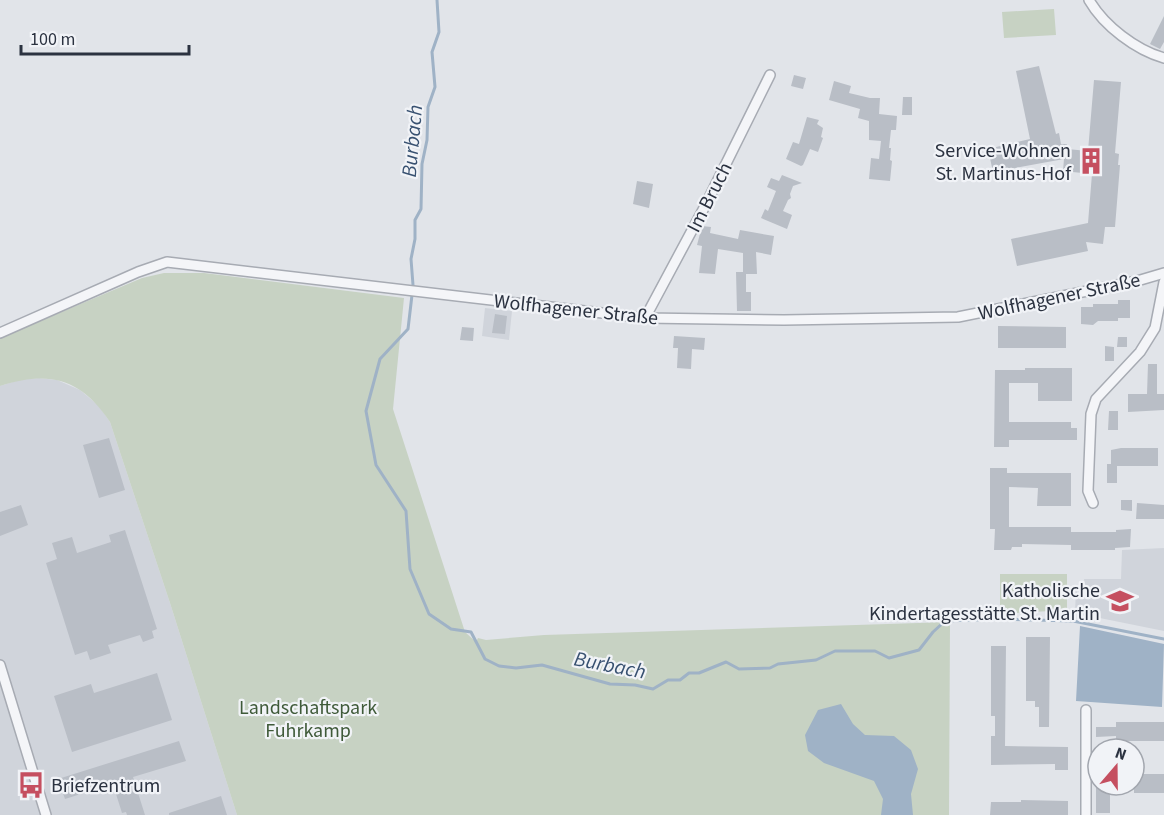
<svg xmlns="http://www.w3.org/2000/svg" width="1164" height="815" font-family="'Source Sans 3',sans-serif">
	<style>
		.built { fill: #d0d4db }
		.green { fill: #c7d2c3 }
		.water { fill: #9fb2c6 }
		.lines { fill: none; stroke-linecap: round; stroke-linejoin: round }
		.stream { stroke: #9fb2c6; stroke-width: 3 }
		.building { fill: #b9bec6 }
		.minor-casing { stroke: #a7abb3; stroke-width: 12 }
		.minor { stroke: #f4f5f8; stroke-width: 9 }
		.labels { text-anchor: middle; stroke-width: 4.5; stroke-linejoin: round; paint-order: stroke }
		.poi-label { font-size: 20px; fill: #2b3240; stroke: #f1f3f7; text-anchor: end }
		.street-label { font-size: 20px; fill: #2b3240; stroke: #f1f3f7 }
		.park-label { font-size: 20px; fill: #3f5a39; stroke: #f1f3f7 }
		.water-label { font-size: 21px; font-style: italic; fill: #385171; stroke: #f1f3f7 }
	</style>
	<rect width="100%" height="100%" fill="#e1e4e9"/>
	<path class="built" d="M485,308L512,311L509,340L482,336Z
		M39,378L57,380L80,390L99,406L110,422L170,603L237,815H0V386L22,379Z
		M1164,548V631L1075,613L1076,588L1085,587L1084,579H1121L1122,550Z"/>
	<path class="green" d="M1054,9L1056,35L1004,38L1002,12Z
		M164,273H204L404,298L393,409L465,632L476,642L478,638L486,640L544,635L950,622L949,815H237L170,603L110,422C81,378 49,370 0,386V338L142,278Z
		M1000,574H1067V610L1000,614Z"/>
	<path class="water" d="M1080,626L1164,644L1162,707L1076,701Z
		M841,704L853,724L865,735L894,736L911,750L918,769L911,794L913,815H881L883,799L874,781L824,763L808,751L805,735L818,710Z"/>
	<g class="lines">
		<path class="stream" d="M413,285L411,259L415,239V220L421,209L422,164L427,140L428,107L435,87L432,52L439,32L437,0
			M412,295L408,329L380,359L366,411L376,465L406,511L410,569L429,614L451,629L471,632L485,659L499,666L516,668L542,665L610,684L635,685L653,689L668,680H680L689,673H699L726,662L739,669L770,668L778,664L816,660L835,651H875L889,658L919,650L933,632L945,621L1002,619L1073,621L1164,639"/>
	</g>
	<path class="building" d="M1164,16V42L1160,49L1150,44Z
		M1039,66L1056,134L1059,133L1061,144H1067V149L1088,151L1094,80L1121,82L1115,153L1119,154L1118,165H1120L1115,227H1105L1103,244L1086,242L1088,251L1017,266L1011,239L1088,223L1092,174L1063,171L1064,159L993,172L988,149L1030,139L1016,71Z
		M794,75L806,78L803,89L791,86Z
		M834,81L851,86L849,93L870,98H880L879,114L897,116L896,130H891L889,148H891L890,160L892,161L890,181L869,179L871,158L879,159L881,141L869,140V121L858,118L860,109L829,100Z
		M903,97H912V115H902Z
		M807,117L819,120L817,124L823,128L821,137L823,138L818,152L810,149L803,165L801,166L786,159L793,142L799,144Z
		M782,175L802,183L793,186L790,194L791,198L788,200L783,211L792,215L787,229L761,218L765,209L768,211L776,191L767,187L771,178L779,181Z
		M637,181L653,184L649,208L633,204Z
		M702,226L711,227L710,233L738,239L740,230L774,236L771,255L756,252L757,274H746V292H751V311H737L736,272H743V253L718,249L715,274L699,273L702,246L697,245Z
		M1118,300H1130V318H1118V321H1098L1093,325L1081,324V307H1093V304H1118Z
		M495,314L507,316L505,334L492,333Z
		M998,326L1066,327V348H998Z
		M462,327L474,328L473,341L460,340Z
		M674,336L705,338L704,350L692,349L691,369L677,368L678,348H673Z
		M1118,337H1127V347H1117Z
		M1105,346L1114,347V361H1105Z
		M1148,364H1157V394H1164V410L1128,412V394H1147Z
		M1025,368H1072V401H1038V383H1009V422H1071V428H1077V440H1009V447H994L995,370H1025Z
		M1109,411H1118V430H1108Z
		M109,438L125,490L99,498L83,445Z
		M1121,448H1158V466H1117V483H1107V464H1111V450Z
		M990,468H1007V473H1071V506H1037L1038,488L1009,487V527H1071V532H1116V530L1131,529L1130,547L1115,548V550H1071V545L1022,544V547H1012L1011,550H994L995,529H990Z
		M1121,500H1132V511L1121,510Z
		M1137,503L1164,505V519H1136Z
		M21,505L28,525L0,536V512Z
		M125,530L157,629L152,631L154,638L143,642L140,635L108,645L111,653L90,660L87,651L75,655L46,563L57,559L52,543L72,537L77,553L111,542L109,535Z
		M1026,637H1050L1049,727H1039V707H1035V701H1026Z
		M991,646H1006L1005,746L1068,747V770H1055V764L991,765V736H995V716H991Z
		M157,673L172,720L72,752L54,696L91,684L94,693Z
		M1116,722H1164V741H1116V736L1096,737V727H1116Z
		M179,741L186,761L133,777L145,815H127L126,812L122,813L116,794L103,787L65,799L58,779Z
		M1134,774H1164V793H1134Z
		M1096,785H1110V813H1096Z
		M221,796L227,815H169V813Z
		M1021,800L1068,801V815H990L991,802H1021Z"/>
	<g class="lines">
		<defs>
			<path id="minor" d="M1089,0C1104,26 1136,50 1164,58
				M645,318L705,206L770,75
				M0,333L138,272L167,262L645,318L784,320L958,317L1137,281L1164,273
				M1093,503L1088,491L1091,414L1096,399L1140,352L1155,328L1164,282
				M0,665L46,815
				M1086,815V710"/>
		</defs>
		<use href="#minor" class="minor-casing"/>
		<use href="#minor" class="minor"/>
	</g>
	<defs>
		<symbol id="building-bare" viewBox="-9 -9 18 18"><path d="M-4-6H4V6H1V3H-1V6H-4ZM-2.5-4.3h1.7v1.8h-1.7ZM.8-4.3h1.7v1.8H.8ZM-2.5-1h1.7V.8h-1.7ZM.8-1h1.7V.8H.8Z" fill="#c54f60" stroke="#f1f3f7" stroke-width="2.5" paint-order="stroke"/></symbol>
		<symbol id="school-bare" viewBox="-9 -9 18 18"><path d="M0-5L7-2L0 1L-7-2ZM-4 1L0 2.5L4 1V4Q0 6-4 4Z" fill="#c54f60" stroke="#f1f3f7" stroke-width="2.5" paint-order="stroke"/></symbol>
		<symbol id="bus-bare" viewBox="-9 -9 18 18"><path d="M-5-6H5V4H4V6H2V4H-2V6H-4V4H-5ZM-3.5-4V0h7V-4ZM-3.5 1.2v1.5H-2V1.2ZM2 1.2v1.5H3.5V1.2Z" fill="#c54f60" stroke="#f1f3f7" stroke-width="2.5" paint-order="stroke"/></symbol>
	</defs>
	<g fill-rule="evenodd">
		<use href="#building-bare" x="1072" y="142" width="38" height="38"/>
		<use href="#school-bare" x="1101" y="582" width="38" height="38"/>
		<use href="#bus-bare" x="12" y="766" width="38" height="38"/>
	</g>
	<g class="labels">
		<g class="poi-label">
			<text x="1071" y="157">Service-Wohnen<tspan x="1071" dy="23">St. Martinus-Hof</tspan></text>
			<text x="1100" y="597">Katholische<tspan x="1100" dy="23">Kindertagesstätte St. Martin</tspan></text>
			<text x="51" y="792" text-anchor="start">Briefzentrum</text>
		</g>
		<g class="street-label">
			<text transform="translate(709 197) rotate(-63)" y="7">Im Bruch</text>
			<text transform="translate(1059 296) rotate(-12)" y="7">Wolfhagener Straße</text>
			<text transform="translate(576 309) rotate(6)" y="7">Wolfhagener Straße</text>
		</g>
		<g class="park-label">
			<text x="308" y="714">Landschaftspark<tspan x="308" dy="23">Fuhrkamp</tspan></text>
		</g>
		<g class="water-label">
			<text transform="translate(412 141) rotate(-85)" y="7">Burbach</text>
			<text transform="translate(610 665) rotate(11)" y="7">Burbach</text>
		</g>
	</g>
	<g transform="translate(1116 767) rotate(20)"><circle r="28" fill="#f1f3f7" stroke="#a2a6ae" stroke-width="1.5"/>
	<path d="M0-4.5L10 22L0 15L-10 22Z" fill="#c54f60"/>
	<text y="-9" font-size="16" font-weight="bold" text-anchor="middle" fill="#2b3240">N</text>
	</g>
	<path d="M21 45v9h168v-9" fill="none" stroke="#2b3240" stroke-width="3"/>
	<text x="30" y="45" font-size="18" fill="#2b3240" stroke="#f1f3f7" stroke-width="4.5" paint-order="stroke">100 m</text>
</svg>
